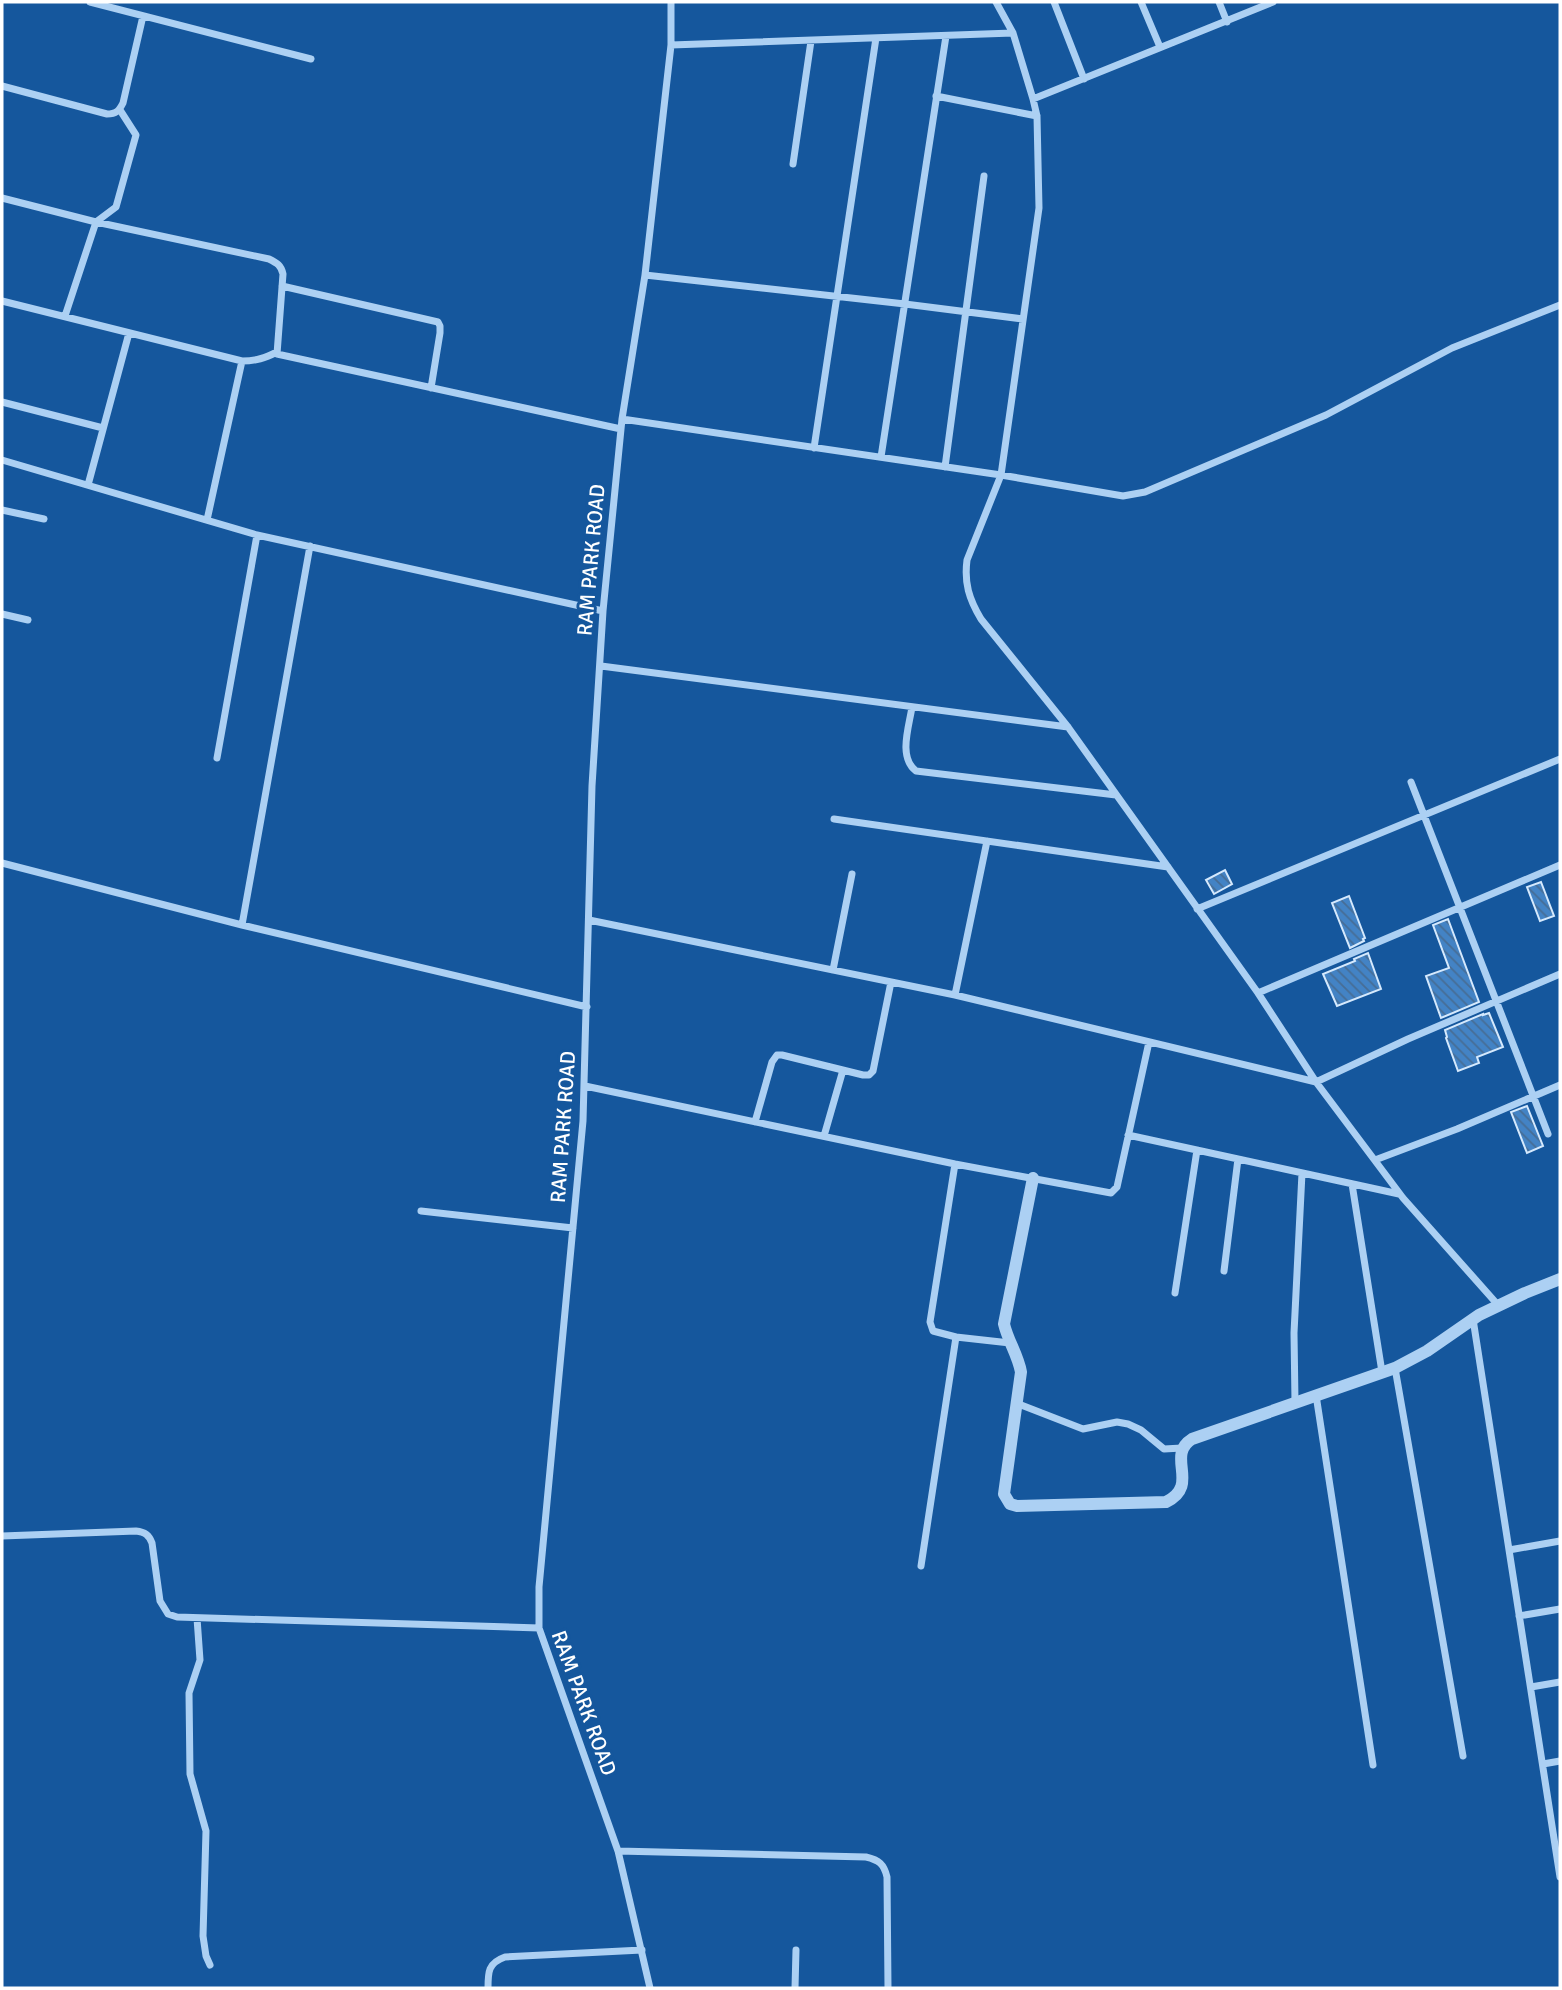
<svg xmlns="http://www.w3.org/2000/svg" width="1562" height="1990" font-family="Signika,sans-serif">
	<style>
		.building { fill: url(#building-back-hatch); stroke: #d5e9fd; stroke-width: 2 }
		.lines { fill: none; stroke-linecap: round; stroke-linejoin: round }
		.minor { stroke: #acd0f3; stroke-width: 7 }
		.tertiary { stroke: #acd0f3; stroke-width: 12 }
		.labels { text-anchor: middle; stroke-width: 6; stroke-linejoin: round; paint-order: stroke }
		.street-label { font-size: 21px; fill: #fff; stroke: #15579d }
	</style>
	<defs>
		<pattern id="building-back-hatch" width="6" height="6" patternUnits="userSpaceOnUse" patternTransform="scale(1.75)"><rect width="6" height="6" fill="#4383c5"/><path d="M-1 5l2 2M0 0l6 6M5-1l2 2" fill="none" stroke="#476d95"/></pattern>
	</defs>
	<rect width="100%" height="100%" fill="#15579d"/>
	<path class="building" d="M1225,870L1232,884L1214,894L1206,880Z
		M1541,882L1554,916L1540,921L1527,887Z
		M1349,896L1365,938L1363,939L1364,941L1350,948L1332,903Z
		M1448,919L1479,1002L1441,1018L1426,976L1449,968L1433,925Z
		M1368,953L1381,989L1337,1006L1323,974L1355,961L1354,959Z
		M1489,1013L1503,1047L1477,1057L1479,1063L1458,1071L1446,1038L1447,1037L1445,1030L1483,1014V1015Z
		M1527,1106L1543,1146L1527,1153L1511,1112Z"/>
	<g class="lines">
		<path class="minor" d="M90,2L311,59
			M671,2V45L645,275L622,419L603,611L592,786L583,1121L539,1587V1628L618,1851L866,1857C879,1860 884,1864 887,1877L888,1988
			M996,2L1013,33L1033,99L1037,116L1039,208L1001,475L967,560C964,583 969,599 981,619L1068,727L1258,993L1316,1082L1403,1198L1498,1305
			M1054,2L1084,79
			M1141,2L1160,47
			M1219,2L1227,22
			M671,45L1013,33
			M2,86L107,114C116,114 119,111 123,103L143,16
			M936,96L1037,116
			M1033,99L1273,2
			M793,164L811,41
			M2,198L96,222L269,259C277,263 281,265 283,274L277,354L621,429
			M645,275L905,304L1023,319
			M282,286L438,322L440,326V333L431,388
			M2,301L242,361C256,361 265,358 277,352
			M65,316L96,222L116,207L136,135L120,110
			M2,402L103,428
			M622,419L1001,475L1123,496L1145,492L1326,415L1452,348L1560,305
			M814,448L876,38
			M881,457L946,36
			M2,460L257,535L603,611
			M945,467L984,176
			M88,485L129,333
			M2,510L44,519
			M207,520L242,361
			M2,614L28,620
			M601,666L1068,727
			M912,707C909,727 898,757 916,771L1116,795
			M217,758L257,535
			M1411,782L1548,1134
			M834,819L1168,867
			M2,863L242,925L587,1007
			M1197,909L1560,759
			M589,920L955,995L1316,1082L1408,1039L1560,974
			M242,925L310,546
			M833,970L852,874
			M1258,993L1560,865
			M955,995L987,841
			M585,1086L955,1164L1111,1193L1117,1187L1149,1042
			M755,1122L772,1062L777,1055H782L863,1075H869L873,1071L891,982
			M1128,1135L1399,1194
			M824,1136L843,1070
			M1375,1160L1457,1129L1560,1085
			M955,1164L930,1322L933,1331L956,1337
			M1352,1184L1382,1372
			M421,1211L573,1228
			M1224,1271L1238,1159
			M1175,1293L1197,1150
			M1473,1319L1560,1877
			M1395,1368L1463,1756
			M1316,1395L1373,1765
			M1295,1402L1294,1333L1302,1173
			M1016,1403L1083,1429L1117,1422L1128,1424L1141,1430L1164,1449L1182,1448
			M2,1536L136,1531C145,1532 149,1535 152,1543L160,1601L168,1614L177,1617L539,1628
			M1509,1550L1560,1541
			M921,1566L956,1337L1010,1343
			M1519,1616L1560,1609
			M197,1618L200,1660L189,1693L190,1774L206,1831L203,1936L206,1956L210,1965
			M1531,1687L1560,1682
			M1543,1764L1560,1761
			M618,1851L650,1988
			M488,1988C488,1972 488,1963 505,1957L642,1950
			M795,1988L796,1950"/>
		<path class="tertiary" d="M1033,1178L1004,1324C1008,1341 1018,1355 1021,1372L1004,1494L1010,1504L1017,1506L1166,1502C1201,1485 1165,1456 1192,1439L1395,1368L1427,1351L1479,1315L1525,1293L1560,1279"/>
	</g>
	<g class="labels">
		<g class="street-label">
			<text transform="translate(591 560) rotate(-85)" y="7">RAM PARK ROAD</text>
			<text transform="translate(563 1127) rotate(-86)" y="7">RAM PARK ROAD</text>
			<text transform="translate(584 1703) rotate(70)" y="7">RAM PARK ROAD</text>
		</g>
	</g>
	<rect width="1562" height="1990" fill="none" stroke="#ffffff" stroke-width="7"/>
</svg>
